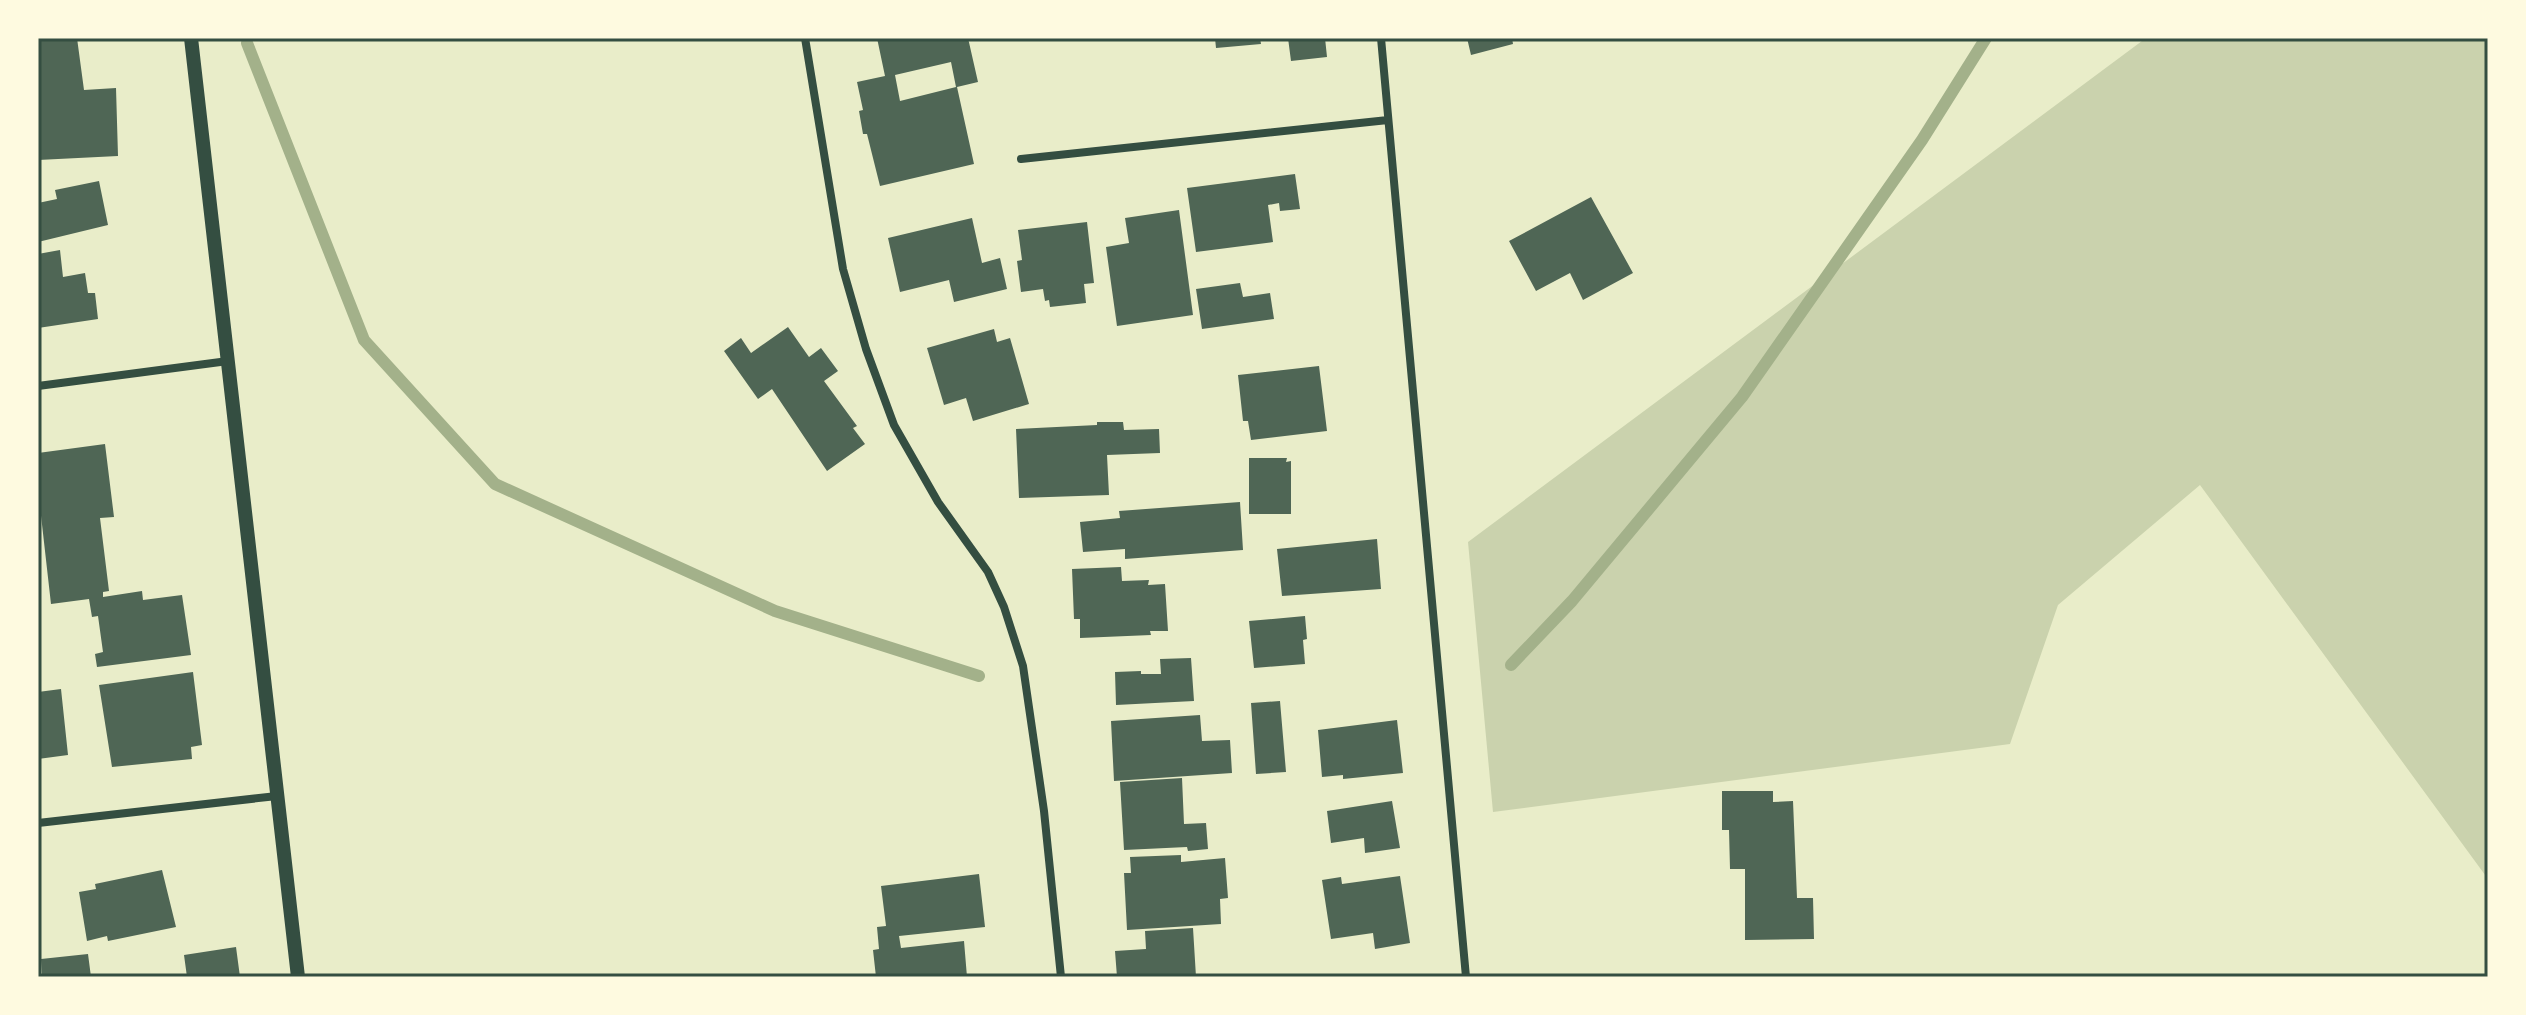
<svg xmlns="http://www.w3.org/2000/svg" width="2526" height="1015" font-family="Roboto,sans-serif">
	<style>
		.green { fill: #cad2ad }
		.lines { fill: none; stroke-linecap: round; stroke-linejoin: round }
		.stream { stroke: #a3b18a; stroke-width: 12 }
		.building { fill: #4f6655; fill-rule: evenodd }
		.minor { stroke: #344e41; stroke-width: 8 }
		.tertiary { stroke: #344e41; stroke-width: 14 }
		.neatline { fill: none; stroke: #344e41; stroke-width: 3 }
	</style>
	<rect width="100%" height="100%" fill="#e9edc9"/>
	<path class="green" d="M2146,38H2488V879L2200,485L2058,605L2010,744L1493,812L1468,542Z"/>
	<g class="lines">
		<path class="stream" d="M247,43L364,340L495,484L775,611L979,676
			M1511,665L1572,601L1742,397L1922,140L1986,38"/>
	</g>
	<path class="building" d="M38,38H77L84,90L116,88L118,156L38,160Z
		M877,38H968L978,82L957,87L974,164L880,186L867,134H863L859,111L863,110L857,82L885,76ZM951,62L956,87L900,101L895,75Z
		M1215,38H1260L1261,44L1216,48Z
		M1288,38H1325L1327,57L1291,61Z
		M1467,38H1512L1513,44L1471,55Z
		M1295,174L1300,209L1280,211L1279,203L1268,205L1273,242L1196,252L1187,188Z
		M99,181L108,225L38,242V203L57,199L55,190Z
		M1591,197L1633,273L1583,300L1570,273L1536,291L1509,241Z
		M1179,210L1193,315L1117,326L1106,247L1129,243L1125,218Z
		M972,218L982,263L1000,258L1007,289L954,302L949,280L900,292L888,238Z
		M1087,222L1094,283L1084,284L1086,303L1050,307L1049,300L1045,301L1043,289L1021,292L1017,261L1022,260L1018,230Z
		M60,250L63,277L85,273L88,293H95L98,319L38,328V254Z
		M1240,283L1243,297L1270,293L1274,319L1202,329L1196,289Z
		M788,327L809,357L821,348L838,371L824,381L857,426L853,428L865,444L827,471L772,389L758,399L724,351L741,338L751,353Z
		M994,329L997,342L1010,338L1029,404L973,421L966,398L944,405L927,348Z
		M1319,366L1327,431L1251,440L1248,421H1243L1238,375Z
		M1097,422H1123L1124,430L1159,429L1160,453L1107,455L1109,495L1019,498L1016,429L1097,425Z
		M105,444L114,517L100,518L109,591L103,592V597L142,591L143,600L182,595L191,655L97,667L95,654L103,652L98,616L92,617L89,599L51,604L38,489V453Z
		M1249,458H1287L1286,462L1291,461V514H1249Z
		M1240,502L1243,550L1125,559V549L1083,552L1080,522L1120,518L1119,511Z
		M1377,539L1381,589L1282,596L1277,549Z
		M1121,567L1122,581L1149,580L1148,585L1165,584L1168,631H1150L1151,635L1080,638V619H1074L1072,569Z
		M1305,616L1307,639L1303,640L1305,664L1254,668L1249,621Z
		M1191,658L1194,701L1116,705L1115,672L1141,671V674H1161L1160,659Z
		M193,672L202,745L191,747L192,759L112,767L99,685Z
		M61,689L68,755L38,759V692Z
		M1280,701L1286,772L1256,774L1251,703Z
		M1200,715L1202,741L1230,740L1232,773L1114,781L1111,721Z
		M1397,720L1403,773L1343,779V775L1322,777L1318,730Z
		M1182,778L1184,824L1206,823L1208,849L1188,851L1187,847L1124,850L1120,782Z
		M1722,791H1773V802L1793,801L1797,898H1813L1814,939L1745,940V869H1730L1729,830H1722Z
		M1392,801L1400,848L1365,853L1364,838L1331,843L1327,811Z
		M1181,855V862L1225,858L1228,898L1220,899L1221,924L1127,930L1124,873H1131L1130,857Z
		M162,870L176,927L108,941L107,936L87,941L79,892L96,889L95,884Z
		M979,874L985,927L899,936L901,948L964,941L967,977H876L873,950L879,949L877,927L886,926L881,886Z
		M1400,876L1410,943L1375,949L1373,933L1331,939L1322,880L1341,877L1342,884Z
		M1193,928L1196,977H1117L1115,951L1146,949L1145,931Z
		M236,947L240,977H187L184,955Z
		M88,954L91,977H42L41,959Z"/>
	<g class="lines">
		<path class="minor" d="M805,38L843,269L866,349L894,425L938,502L988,572L1004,607L1023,666L1044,811L1061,977
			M1381,38L1466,977
			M1021,159L1388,120
			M38,386L228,361
			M38,823L277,796"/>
		<path class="tertiary" d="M191,38L298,977"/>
	</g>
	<rect width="2526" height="1015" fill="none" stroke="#fefae0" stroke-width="80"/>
	<rect x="40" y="40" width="2446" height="935" class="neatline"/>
</svg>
